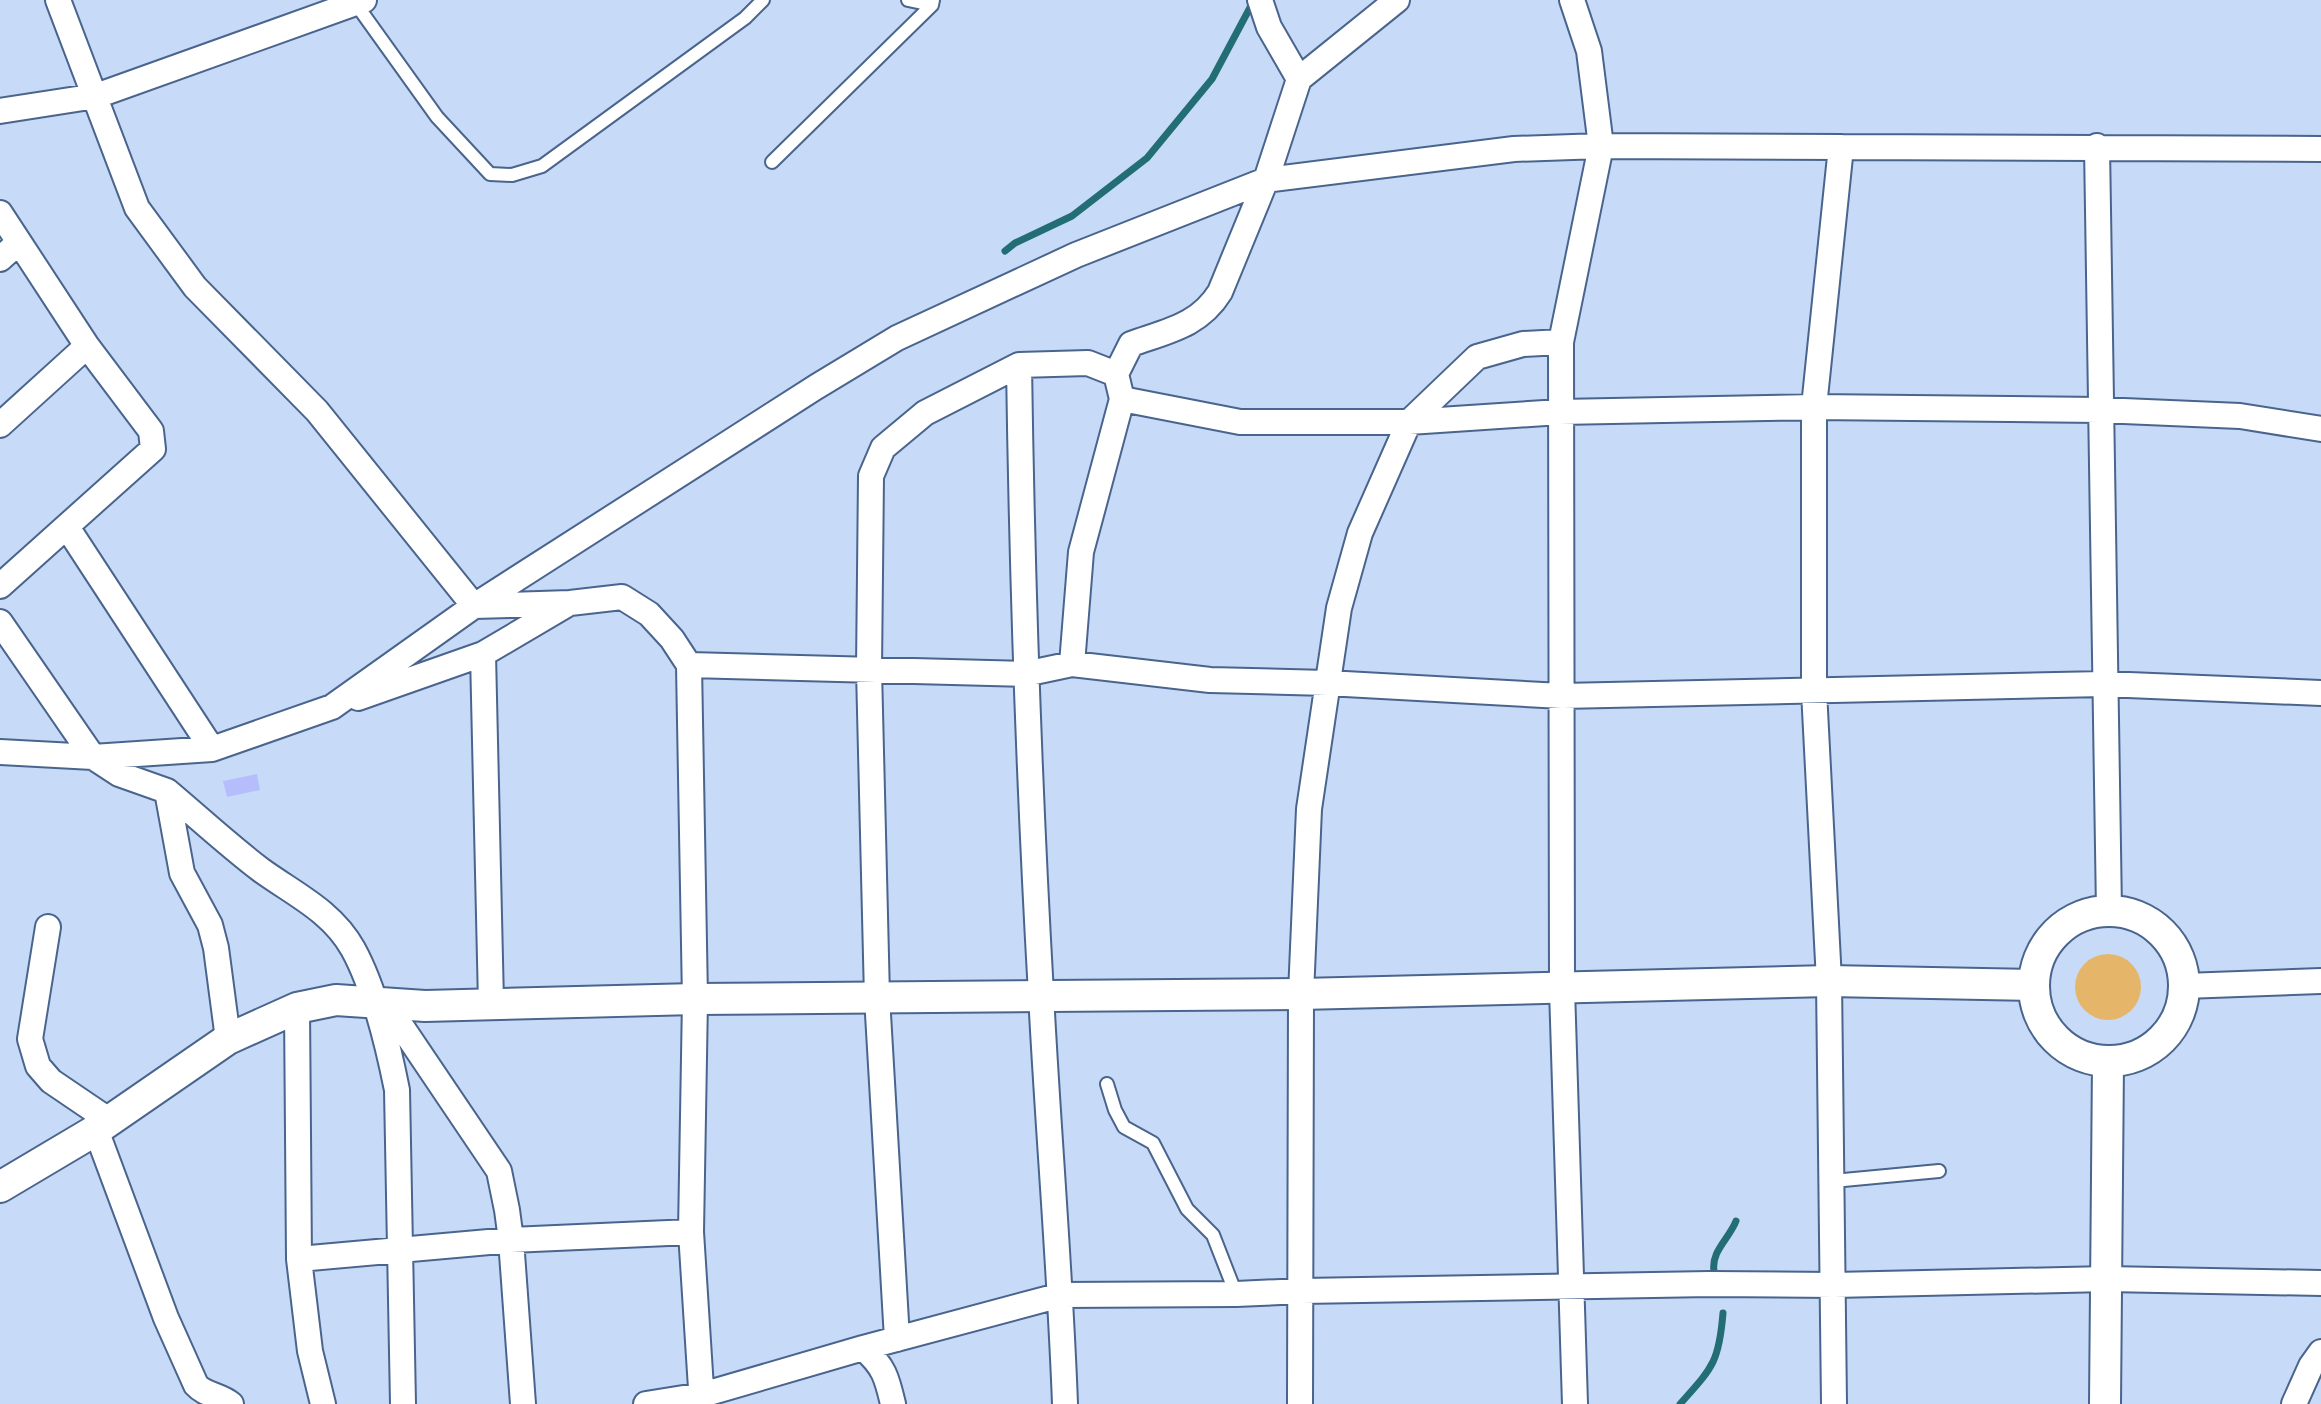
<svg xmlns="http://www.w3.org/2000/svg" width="2321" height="1404" font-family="Lato,sans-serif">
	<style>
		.green { fill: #e5b66a }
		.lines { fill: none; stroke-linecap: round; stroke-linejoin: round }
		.stream { stroke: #236e75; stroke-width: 7 }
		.building { fill: #b5bdfc }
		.service-casing { stroke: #49648d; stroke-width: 16 }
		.minor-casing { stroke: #49648d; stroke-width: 28 }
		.tertiary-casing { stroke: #49648d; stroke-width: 34 }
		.service { stroke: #fff; stroke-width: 12 }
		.minor { stroke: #fff; stroke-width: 24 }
		.tertiary { stroke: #fff; stroke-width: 30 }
	</style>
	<rect width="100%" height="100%" fill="#c7daf7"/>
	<path class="green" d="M2075 987a33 33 0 1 1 66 0a33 33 0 1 1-66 0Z"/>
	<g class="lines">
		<path class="stream" d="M1005,251L1015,243L1072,216L1147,158L1212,79L1253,2
			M1714,1271C1711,1251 1729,1239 1736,1221
			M1680,1404C1712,1368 1719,1363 1723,1313"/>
	</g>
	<path class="building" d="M257,774L260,790L227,797L223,781Z"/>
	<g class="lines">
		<defs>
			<path id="service" d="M908,0L932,5
				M356,4L437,117L490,174L512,175L542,166L745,18L763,0
				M772,162L932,5L933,0
				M1107,1084L1115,1110L1124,1127L1153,1143L1187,1209L1213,1235L1236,1294
				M1833,1181L1939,1171"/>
			<path id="minor" d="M58,0L137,208L195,287L317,411L474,606L570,603L622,597L649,614L672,639L689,665L695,999L691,1232L702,1404
				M1260,0L1269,27L1299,79
				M1572,0L1589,51L1601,146L1561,342L1562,989L1575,1404
				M0,111L96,96L364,0
				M2097,146L2109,911
				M0,213L19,242L0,259
				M1019,365C1022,575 1029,784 1041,994C1048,1130 1060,1267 1065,1404
				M1116,374L1131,344C1167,331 1199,326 1220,292L1266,180L1299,79L1397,0
				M0,425L87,346L19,242
				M67,527L212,749
				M0,586L153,449L151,431L87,346
				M0,622L93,757L212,749L332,707L474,606L816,387L897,338L1076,255L1266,180L1514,149L1601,146L2321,149
				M483,654L491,1003
				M1072,664L1081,552L1122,399L1240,422H1409L1560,412L1814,407L2100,410L2240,416L2321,429
				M689,665L1025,674L1072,664L1210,680L1327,683L1562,696L2104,684L2321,693
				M358,698L483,654L568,604
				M0,752L93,757L119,774L167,791L182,873L210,925L216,948L228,1039
				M167,791C198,817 228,845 261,870C294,894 332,911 353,949C375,989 388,1045 397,1090L403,1404
				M48,927L30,1039L38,1066L51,1081L110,1121
				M2184,986L2321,981
				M385,1002L499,1171L507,1210L511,1240L523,1404
				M297,1008L299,1259L310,1351L323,1404
				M96,1130L166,1318L196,1385C205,1395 220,1395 231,1404
				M299,1259L511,1240L691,1232
				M897,1339L877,997L869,670L871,476L883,448L925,413L1019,365L1088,363L1116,374L1122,399
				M863,1348C884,1366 887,1378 893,1404
				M646,1404L702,1395L863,1348L1061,1295L1236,1294L1302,1291L1710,1284L1834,1285L2107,1279L2321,1283
				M1300,1404L1301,994L1309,809L1339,608L1360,533L1409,422L1477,357L1523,344L1561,342
				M1834,1404L1829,981L1814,691V407L1841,147
				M2294,1404L2311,1366L2321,1352"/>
			<path id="tertiary" d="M2034 986a75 75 0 1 1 150 0a75 75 0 1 1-150 0Z
				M0,1187L96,1130L228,1039L297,1008L336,1000L425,1006L695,999L1301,994L1829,981L2034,985
				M2105,1404L2108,1062"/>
		</defs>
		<use href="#service" class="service-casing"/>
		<use href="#minor" class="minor-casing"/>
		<use href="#tertiary" class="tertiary-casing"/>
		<use href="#service" class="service"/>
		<use href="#minor" class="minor"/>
		<use href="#tertiary" class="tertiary"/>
	</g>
</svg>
